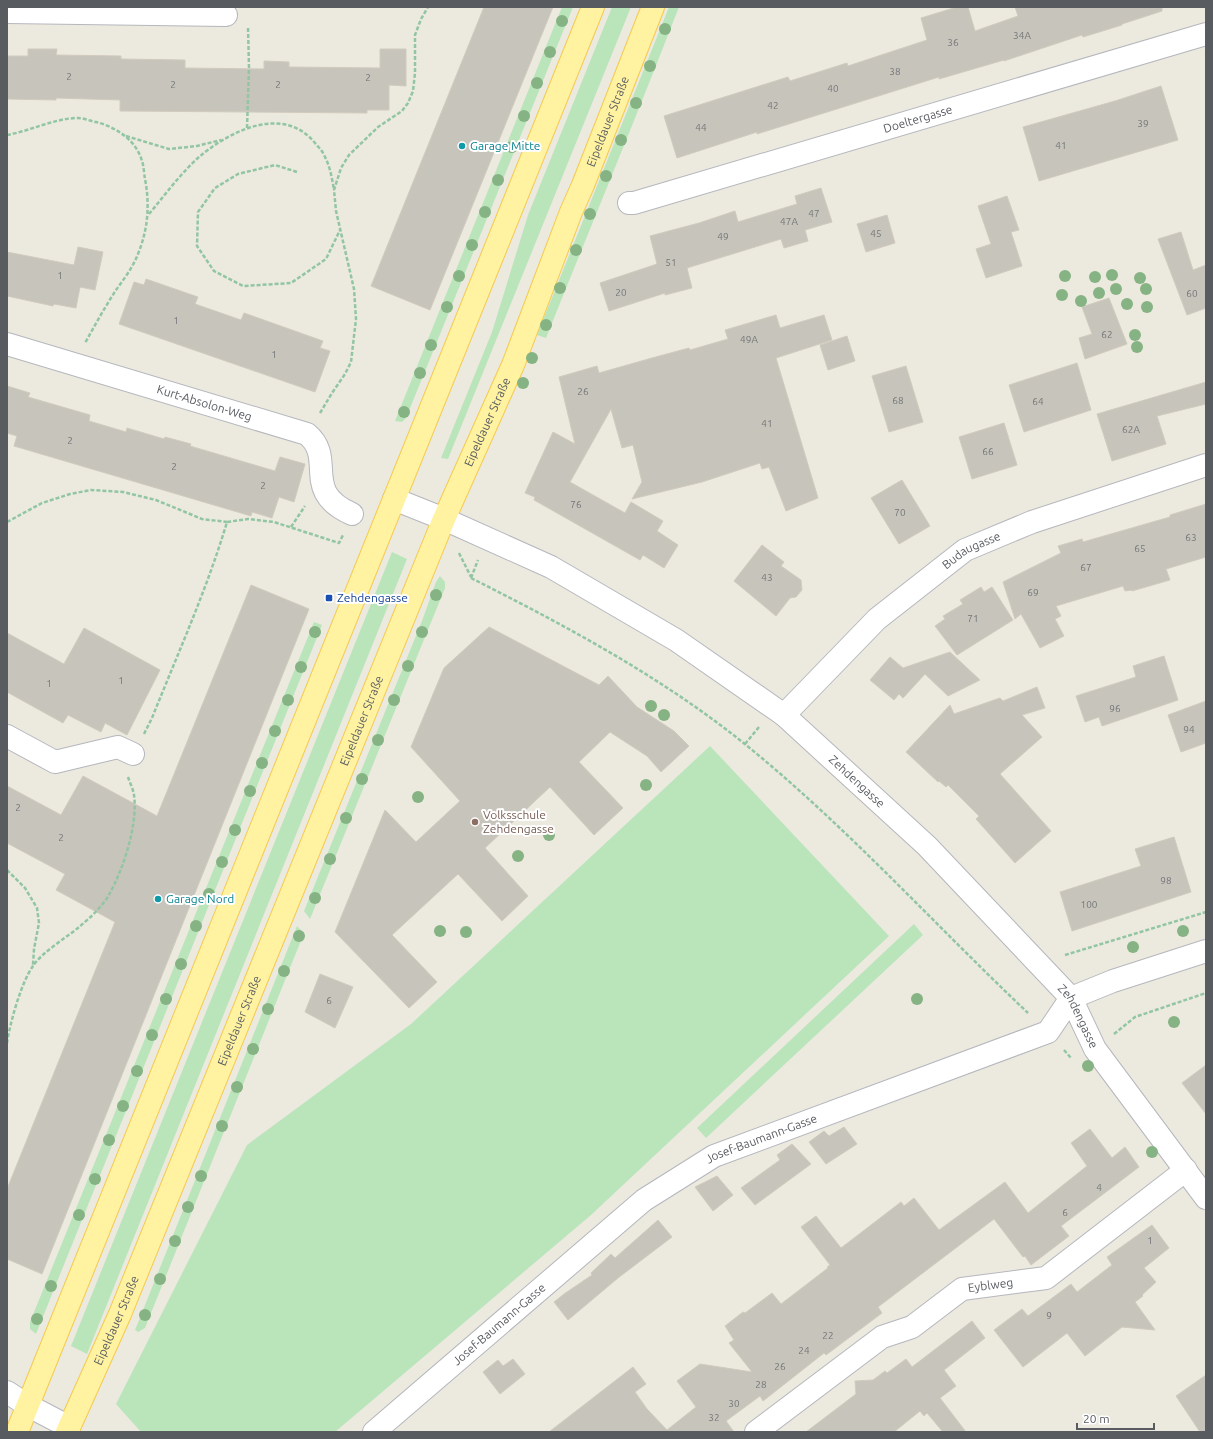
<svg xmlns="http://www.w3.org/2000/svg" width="1213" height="1439" font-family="Ubuntu,sans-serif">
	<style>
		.green { fill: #bae5bb }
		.building { fill: #c7c4bc; stroke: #d1cbbd }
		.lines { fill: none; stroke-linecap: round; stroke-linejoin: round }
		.minor-casing { stroke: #b5b7bd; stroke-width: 24 }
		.major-casing { stroke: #f5ca4e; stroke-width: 24 }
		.path { stroke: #92c6a2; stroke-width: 2.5; stroke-dasharray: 4 2; stroke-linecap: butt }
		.minor { stroke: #fff; stroke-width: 22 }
		.major { stroke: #fff2a1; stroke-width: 22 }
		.tree { fill: #86b383 }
		.culture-dot { fill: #0f9aa8; stroke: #fff; stroke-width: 1.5 }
		.transit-dot { fill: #1a4fb4; stroke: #fff; stroke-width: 1.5 }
		.education-dot { fill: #8d6e63; stroke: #fff; stroke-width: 1.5 }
		.labels { text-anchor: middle; stroke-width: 4; stroke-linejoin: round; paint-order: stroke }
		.number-label { font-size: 10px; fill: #747678 }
		.street-label { font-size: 12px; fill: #585c61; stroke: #fff }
		.culture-label { font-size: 12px; fill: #0d838f; stroke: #fff; text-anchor: start }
		.transit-label { font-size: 12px; fill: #164399; stroke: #fff; text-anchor: start }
		.education-label { font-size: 12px; fill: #785e54; stroke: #fff; text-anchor: start }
	</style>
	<rect width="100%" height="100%" fill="#ece9df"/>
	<path class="green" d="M562,7H573L406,418L402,422L395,421Z
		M612,7H631L448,459L441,458L492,332L528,215Z
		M669,7H679C636,118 590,228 546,338L537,335Z
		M392,552L407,559L87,1354L71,1346Z
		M440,576L445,582V588L310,919L304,911L422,621L436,582Z
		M314,622L322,625L36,1334L30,1329V1322Z
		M710,746L889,936L591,1215L335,1432H141L116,1404L247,1145L411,1024Z
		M914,924L923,935L706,1138L697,1128Z
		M297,926L304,933L145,1328L138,1332L135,1330Z"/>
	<path class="building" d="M484,7H553L430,310L371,286Z
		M957,7H968L975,31L1018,16L1015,7H1162V11L1122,24V25L1083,37L1082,35L1004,61V60L939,79V77L757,134V132L677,158L664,116L788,77L790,81L847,63L848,66L927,40L921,18Z
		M28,49H57L56,55L121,56V59L185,60V68L264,69V61L289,62V67L380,68V49H406V86L389,85V110H367V113L120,111V100L56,98V100L7,99V56H28Z
		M1161,86L1178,140L1039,181L1023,127L1115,101Z
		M821,188L832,222L805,230L808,241L784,248L781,239L687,268L692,288L665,295V293L609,311L600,283L657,264L650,236L699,223L735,211L738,222L797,204L795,196Z
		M1007,196L1019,230L1011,232L1022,266L986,278L976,249L991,244L978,206Z
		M887,215L895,243L866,252L857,224Z
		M1181,232L1193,270L1206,265V308L1187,315L1158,239Z
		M78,247L103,252L95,290L80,287L76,308L54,304L53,306L7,296V252L74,265Z
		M146,279L198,297L195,304L241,320L244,313L323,341L320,348L330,351L315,392L119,324L134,282L144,285Z
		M1109,298L1127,344L1085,359L1079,338L1092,334L1082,307Z
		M776,315L780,328L824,315L832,340L776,358L818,498L786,511L769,467L762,469L760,463L702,482L632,499L642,482L633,445L622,448L611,409L570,482L625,513L631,502L663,521L657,531L678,545L664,568L643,555L640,560L534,500L535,497L525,493L553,432L575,444L559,377L597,366L599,373L652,358L689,348L690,350L728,339L725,330Z
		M847,336L855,361L828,370L820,345Z
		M1077,363L1091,410L1024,432L1009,385Z
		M906,366L923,422L889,432L872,376Z
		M1206,382V404L1157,416L1166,444L1112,461L1097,414Z
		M7,386L30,393L28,397L90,415L89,421L126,432L127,428L164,439L165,437L191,444L190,446L275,471L280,457L305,464L294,502L279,497L272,518L252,512L251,516L14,446L17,436L7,433Z
		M1004,423L1017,465L972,479L959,437Z
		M902,480L930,526L899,544L871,498Z
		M1206,504V557L1166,569L1170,580L1132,591V590L1125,591L1123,586L1056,606L1061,616L1055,619L1064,636L1040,648L1021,614L1015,619L1003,582L1061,553L1058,546L1082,539L1083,542L1170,517V515Z
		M762,545L784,562L781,566L801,580L802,590L796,597L790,598L776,616L734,581Z
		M251,585L309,609L42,1274L7,1259V1189L115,922L56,890L65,874L7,843V786L61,815L83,776L157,816Z
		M981,587L984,592L992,587L1013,620L957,655L935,626L945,619L943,616L963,604L960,600Z
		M489,627L599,685L608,676L637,707L674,731L689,746L661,772L647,756L610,732L579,762L623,808L594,835L550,787L485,848L528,896L502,921L458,874L392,935L437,982L409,1008L335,932L385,810L416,842L460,801L411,747L444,668Z
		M84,628L160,670L127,735L105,723L101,732L68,715L63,723L7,692V633L64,664Z
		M950,652L980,680L948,696L925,674L903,698L899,694L894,700L870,680L890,657L903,668Z
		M1164,656L1178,700L1102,726L1099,717L1085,722L1076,696L1136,677L1133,666Z
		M1037,687L1045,708L1022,715L1042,737L1000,774L1051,831L1015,863L976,819L979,816L948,785L946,787L939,781L938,782L906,752L950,705L954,714L1000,698L1003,701Z
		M1206,701V743L1181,752L1168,715Z
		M1174,837L1191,892L1072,931L1060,892L1141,866L1135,849Z
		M320,974L353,987L335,1028L305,1012Z
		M1206,1065V1114L1182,1083Z
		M844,1127L857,1144L826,1164L809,1142L824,1131L829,1136Z
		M1090,1129L1112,1158L1125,1147L1139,1167L1061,1226L1069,1236L1031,1265L1025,1256L1023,1257L994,1219L878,1307L882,1313L826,1355L824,1353L763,1401L760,1396L726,1421L734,1432H549L633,1367L646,1384L635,1392L647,1409L667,1430L696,1407L677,1381L700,1364L752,1372L729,1343L734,1340L725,1326L743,1312L745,1313L772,1293L781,1304L828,1268L827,1267L830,1265L801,1227L816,1216L841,1248L901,1202L904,1206L914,1198L939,1230L1005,1182L1028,1213L1087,1166L1071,1143Z
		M792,1144L811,1164L755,1205L741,1188L780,1160L777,1155Z
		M717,1176L733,1195L713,1211L695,1187Z
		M658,1220L672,1237L618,1278L568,1320L554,1302L564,1294L592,1275L591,1273L611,1254L615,1258Z
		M1152,1225L1169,1248L1144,1268L1156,1282L1142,1295L1143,1296L1135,1302L1155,1330L1122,1327L1085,1356L1067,1333L1023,1367L994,1330L1022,1309L1028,1316L1071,1284L1077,1292L1112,1265L1107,1257Z
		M972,1321L985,1338L944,1370L956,1386L940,1398L966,1432H943L927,1413L924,1416L920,1411L894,1432H806L856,1394L855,1381L873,1380L885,1371L887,1373L906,1359L912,1367Z
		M513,1359L525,1374L500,1394L483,1372L498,1360L503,1366Z
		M1206,1375V1432H1200L1176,1396Z"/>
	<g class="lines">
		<defs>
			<g id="minor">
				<path d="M7,12L226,15"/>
				<path id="s1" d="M629,203H634L1206,34"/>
				<path id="s2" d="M7,344L307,434C337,459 300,491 352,514"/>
				<path id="s3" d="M394,499L444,519L551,567L676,640L784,715L927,846L1071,998L1095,1049L1206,1198"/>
				<path id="s4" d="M784,715L877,619L965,550L1032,522L1206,465"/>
				<path d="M7,736L55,762L118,747L133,754"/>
				<path d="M7,1392L27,1405L69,1427"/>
				<path id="s5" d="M374,1432L644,1200L714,1156L1048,1032L1071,998L1113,981L1206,951"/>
				<path id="s6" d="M756,1432L882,1337L912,1327L962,1289L1046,1278L1186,1170"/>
			</g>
			<g id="major">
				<path d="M17,1432L593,7"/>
				<path id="s7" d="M67,1432L120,1314L444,519L513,365L571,212L583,185L653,7"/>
			</g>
		</defs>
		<use href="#minor" class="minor-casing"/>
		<use href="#major" class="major-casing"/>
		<path class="path" d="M247,128L249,68L248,27
			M7,135C30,131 55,118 78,118C84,118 90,121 96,122C116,127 136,140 142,161C144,167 144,174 145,179C150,205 148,229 138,254C133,267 124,279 116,290C105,307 95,325 85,343
			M126,136L169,149L197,146L221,140
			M297,172L275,165L238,174L215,188L198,212L197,246L214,271L243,286L291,283L326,259L340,230
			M149,214C165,195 180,174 199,157C230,131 283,104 315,143C318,147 322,150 324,155C330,166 332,178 334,190
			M320,413L332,393L345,374L351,362L356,319L354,289L336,211L334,190L341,168L349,155L378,127L402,111L408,103L413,91L415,73V35L421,19L428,7
			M7,522L42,503L70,494L91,490L123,492L156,500L202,519L227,522
			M291,527L305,506
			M459,553L471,577
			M471,578C566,626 662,677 746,745C846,826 934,924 1028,1013
			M471,578L478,560
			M144,734L152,718C178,653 207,589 227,522L248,519L274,522L339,543L343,535
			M745,744L759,727
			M7,870L25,888L37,908L39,923L34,949L33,965
			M1065,955L1206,912
			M1114,1034L1135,1017L1206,993
			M7,1043C10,1023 21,983 33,966C42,952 66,938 79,927C90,918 103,906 110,893C124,867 138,824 134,795C133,789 130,783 128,777
			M1064,1050L1071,1058"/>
		<use href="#minor" class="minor"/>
		<use href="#major" class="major"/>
	</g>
	<g class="tree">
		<circle cx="562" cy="21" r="6"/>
		<circle cx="665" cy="29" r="6"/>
		<circle cx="550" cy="52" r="6"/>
		<circle cx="650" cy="66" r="6"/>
		<circle cx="537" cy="83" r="6"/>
		<circle cx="636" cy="103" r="6"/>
		<circle cx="524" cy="116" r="6"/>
		<circle cx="621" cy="140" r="6"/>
		<circle cx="512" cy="147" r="6"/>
		<circle cx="606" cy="176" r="6"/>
		<circle cx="498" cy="180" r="6"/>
		<circle cx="485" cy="212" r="6"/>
		<circle cx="590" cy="214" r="6"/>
		<circle cx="472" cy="245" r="6"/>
		<circle cx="576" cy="250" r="6"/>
		<circle cx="1112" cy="275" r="6"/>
		<circle cx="459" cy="276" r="6"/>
		<circle cx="1065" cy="276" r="6"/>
		<circle cx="1095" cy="277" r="6"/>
		<circle cx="1140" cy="278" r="6"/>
		<circle cx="560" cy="288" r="6"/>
		<circle cx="1116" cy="289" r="6"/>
		<circle cx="1146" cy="289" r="6"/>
		<circle cx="1099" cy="293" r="6"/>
		<circle cx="1062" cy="295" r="6"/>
		<circle cx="1081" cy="301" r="6"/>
		<circle cx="1127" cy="304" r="6"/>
		<circle cx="447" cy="307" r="6"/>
		<circle cx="1147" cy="307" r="6"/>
		<circle cx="546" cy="325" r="6"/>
		<circle cx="1135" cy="335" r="6"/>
		<circle cx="431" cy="345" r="6"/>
		<circle cx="1137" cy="347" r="6"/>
		<circle cx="532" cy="358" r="6"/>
		<circle cx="420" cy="373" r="6"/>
		<circle cx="523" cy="383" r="6"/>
		<circle cx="404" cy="412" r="6"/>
		<circle cx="436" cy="595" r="6"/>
		<circle cx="315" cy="632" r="6"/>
		<circle cx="422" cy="632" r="6"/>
		<circle cx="408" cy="666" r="6"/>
		<circle cx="301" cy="667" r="6"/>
		<circle cx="288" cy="700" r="6"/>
		<circle cx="394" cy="700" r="6"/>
		<circle cx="651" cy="706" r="6"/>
		<circle cx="664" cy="715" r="6"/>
		<circle cx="275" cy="731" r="6"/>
		<circle cx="378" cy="740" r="6"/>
		<circle cx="262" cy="763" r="6"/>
		<circle cx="362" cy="779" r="6"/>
		<circle cx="646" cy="785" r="6"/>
		<circle cx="250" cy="791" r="6"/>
		<circle cx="418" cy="797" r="6"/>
		<circle cx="346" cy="818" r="6"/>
		<circle cx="235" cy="830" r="6"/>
		<circle cx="549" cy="835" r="6"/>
		<circle cx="518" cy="856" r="6"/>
		<circle cx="330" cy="859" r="6"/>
		<circle cx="222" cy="862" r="6"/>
		<circle cx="209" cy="894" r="6"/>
		<circle cx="315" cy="898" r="6"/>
		<circle cx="196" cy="926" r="6"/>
		<circle cx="440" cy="931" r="6"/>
		<circle cx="1183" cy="931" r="6"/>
		<circle cx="466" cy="932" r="6"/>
		<circle cx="299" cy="936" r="6"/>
		<circle cx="1133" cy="947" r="6"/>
		<circle cx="181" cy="964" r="6"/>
		<circle cx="284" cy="971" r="6"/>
		<circle cx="166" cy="999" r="6"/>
		<circle cx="917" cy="999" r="6"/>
		<circle cx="268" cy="1009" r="6"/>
		<circle cx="1174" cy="1022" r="6"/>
		<circle cx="152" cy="1035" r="6"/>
		<circle cx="253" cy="1049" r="6"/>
		<circle cx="1088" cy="1066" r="6"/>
		<circle cx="137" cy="1071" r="6"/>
		<circle cx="237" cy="1087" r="6"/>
		<circle cx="123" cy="1106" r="6"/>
		<circle cx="222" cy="1126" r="6"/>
		<circle cx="109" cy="1140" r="6"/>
		<circle cx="1152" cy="1152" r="6"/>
		<circle cx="201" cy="1176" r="6"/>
		<circle cx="95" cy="1179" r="6"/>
		<circle cx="188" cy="1207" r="6"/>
		<circle cx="79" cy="1215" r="6"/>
		<circle cx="175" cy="1241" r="6"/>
		<circle cx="160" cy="1279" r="6"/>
		<circle cx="51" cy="1286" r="6"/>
		<circle cx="145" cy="1315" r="6"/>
		<circle cx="37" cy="1319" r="6"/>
	</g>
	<g class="culture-dot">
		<circle cx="462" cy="146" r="4"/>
		<circle cx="158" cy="899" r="4"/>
	</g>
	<rect class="transit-dot" x="325" y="594" width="8" height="8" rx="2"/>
	<circle class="education-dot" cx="475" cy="822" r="4"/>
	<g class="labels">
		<g class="number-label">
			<text x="1022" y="39">34A</text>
			<text x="953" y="46">36</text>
			<text x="895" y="75">38</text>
			<text x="69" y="80">2</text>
			<text x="368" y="81">2</text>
			<text x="173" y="88">2</text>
			<text x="278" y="88">2</text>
			<text x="833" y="92">40</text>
			<text x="773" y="109">42</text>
			<text x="1143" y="127">39</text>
			<text x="701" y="131">44</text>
			<text x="1061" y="149">41</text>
			<text x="814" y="217">47</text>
			<text x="789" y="225">47A</text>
			<text x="876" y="237">45</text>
			<text x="723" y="240">49</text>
			<text x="671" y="266">51</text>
			<text x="60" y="279">1</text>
			<text x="621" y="296">20</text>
			<text x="1192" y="297">60</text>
			<text x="176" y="324">1</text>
			<text x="1107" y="338">62</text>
			<text x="749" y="343">49A</text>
			<text x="274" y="358">1</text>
			<text x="583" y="395">26</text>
			<text x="898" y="404">68</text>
			<text x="1038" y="405">64</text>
			<text x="767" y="427">41</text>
			<text x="1131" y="433">62A</text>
			<text x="70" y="444">2</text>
			<text x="988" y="455">66</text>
			<text x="174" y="470">2</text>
			<text x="263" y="489">2</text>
			<text x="576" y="508">76</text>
			<text x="900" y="516">70</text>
			<text x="1191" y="541">63</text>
			<text x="1140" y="552">65</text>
			<text x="1086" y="571">67</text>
			<text x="767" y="581">43</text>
			<text x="1033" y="596">69</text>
			<text x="973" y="622">71</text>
			<text x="121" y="684">1</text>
			<text x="49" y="687">1</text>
			<text x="1115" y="712">96</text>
			<text x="1189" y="733">94</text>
			<text x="18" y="811">2</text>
			<text x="61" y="841">2</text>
			<text x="1166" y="884">98</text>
			<text x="1089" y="908">100</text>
			<text x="329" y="1004">6</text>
			<text x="1099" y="1191">4</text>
			<text x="1065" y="1216">6</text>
			<text x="1150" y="1244">1</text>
			<text x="1049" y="1319">9</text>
			<text x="828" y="1339">22</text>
			<text x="804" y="1354">24</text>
			<text x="780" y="1370">26</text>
			<text x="761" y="1388">28</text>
			<text x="734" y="1407">30</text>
			<text x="714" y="1421">32</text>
		</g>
		<g class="street-label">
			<text dy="4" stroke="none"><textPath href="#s1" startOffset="301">Doeltergasse</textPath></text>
			<text dy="4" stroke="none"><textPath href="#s7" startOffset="1418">Eipeldauer Straße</textPath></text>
			<text dy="4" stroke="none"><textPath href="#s2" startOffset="206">Kurt-Absolon-Weg</textPath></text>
			<text dy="4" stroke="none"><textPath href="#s7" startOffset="1094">Eipeldauer Straße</textPath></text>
			<text dy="4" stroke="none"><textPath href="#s4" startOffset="251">Budaugasse</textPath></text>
			<text dy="4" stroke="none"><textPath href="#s7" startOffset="770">Eipeldauer Straße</textPath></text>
			<text dy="4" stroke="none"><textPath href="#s3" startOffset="546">Zehdengasse</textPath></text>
			<text dy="4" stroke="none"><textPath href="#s3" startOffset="870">Zehdengasse</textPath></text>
			<text dy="4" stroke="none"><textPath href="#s7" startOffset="446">Eipeldauer Straße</textPath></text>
			<text dy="4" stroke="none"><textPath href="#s5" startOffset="489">Josef-Baumann-Gasse</textPath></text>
			<text dy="4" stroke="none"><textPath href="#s6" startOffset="281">Eyblweg</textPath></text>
			<text dy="4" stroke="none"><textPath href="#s7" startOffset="122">Eipeldauer Straße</textPath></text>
			<text dy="4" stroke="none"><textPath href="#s5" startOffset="165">Josef-Baumann-Gasse</textPath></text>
		</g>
		<g class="culture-label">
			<text x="470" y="150">Garage Mitte</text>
			<text x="166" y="903">Garage Nord</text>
		</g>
		<g class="transit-label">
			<text x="337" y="602">Zehdengasse</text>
		</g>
		<g class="education-label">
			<text x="483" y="819">Volksschule<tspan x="483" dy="14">Zehdengasse</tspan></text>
		</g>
	</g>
	<rect width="1213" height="1439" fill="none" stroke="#585c61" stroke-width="16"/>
	<path d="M1077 1423v6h77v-6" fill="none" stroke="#585c61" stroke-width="2"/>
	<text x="1083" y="1423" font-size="12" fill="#585c61" stroke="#ffffff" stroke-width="3" paint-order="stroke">20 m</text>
</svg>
